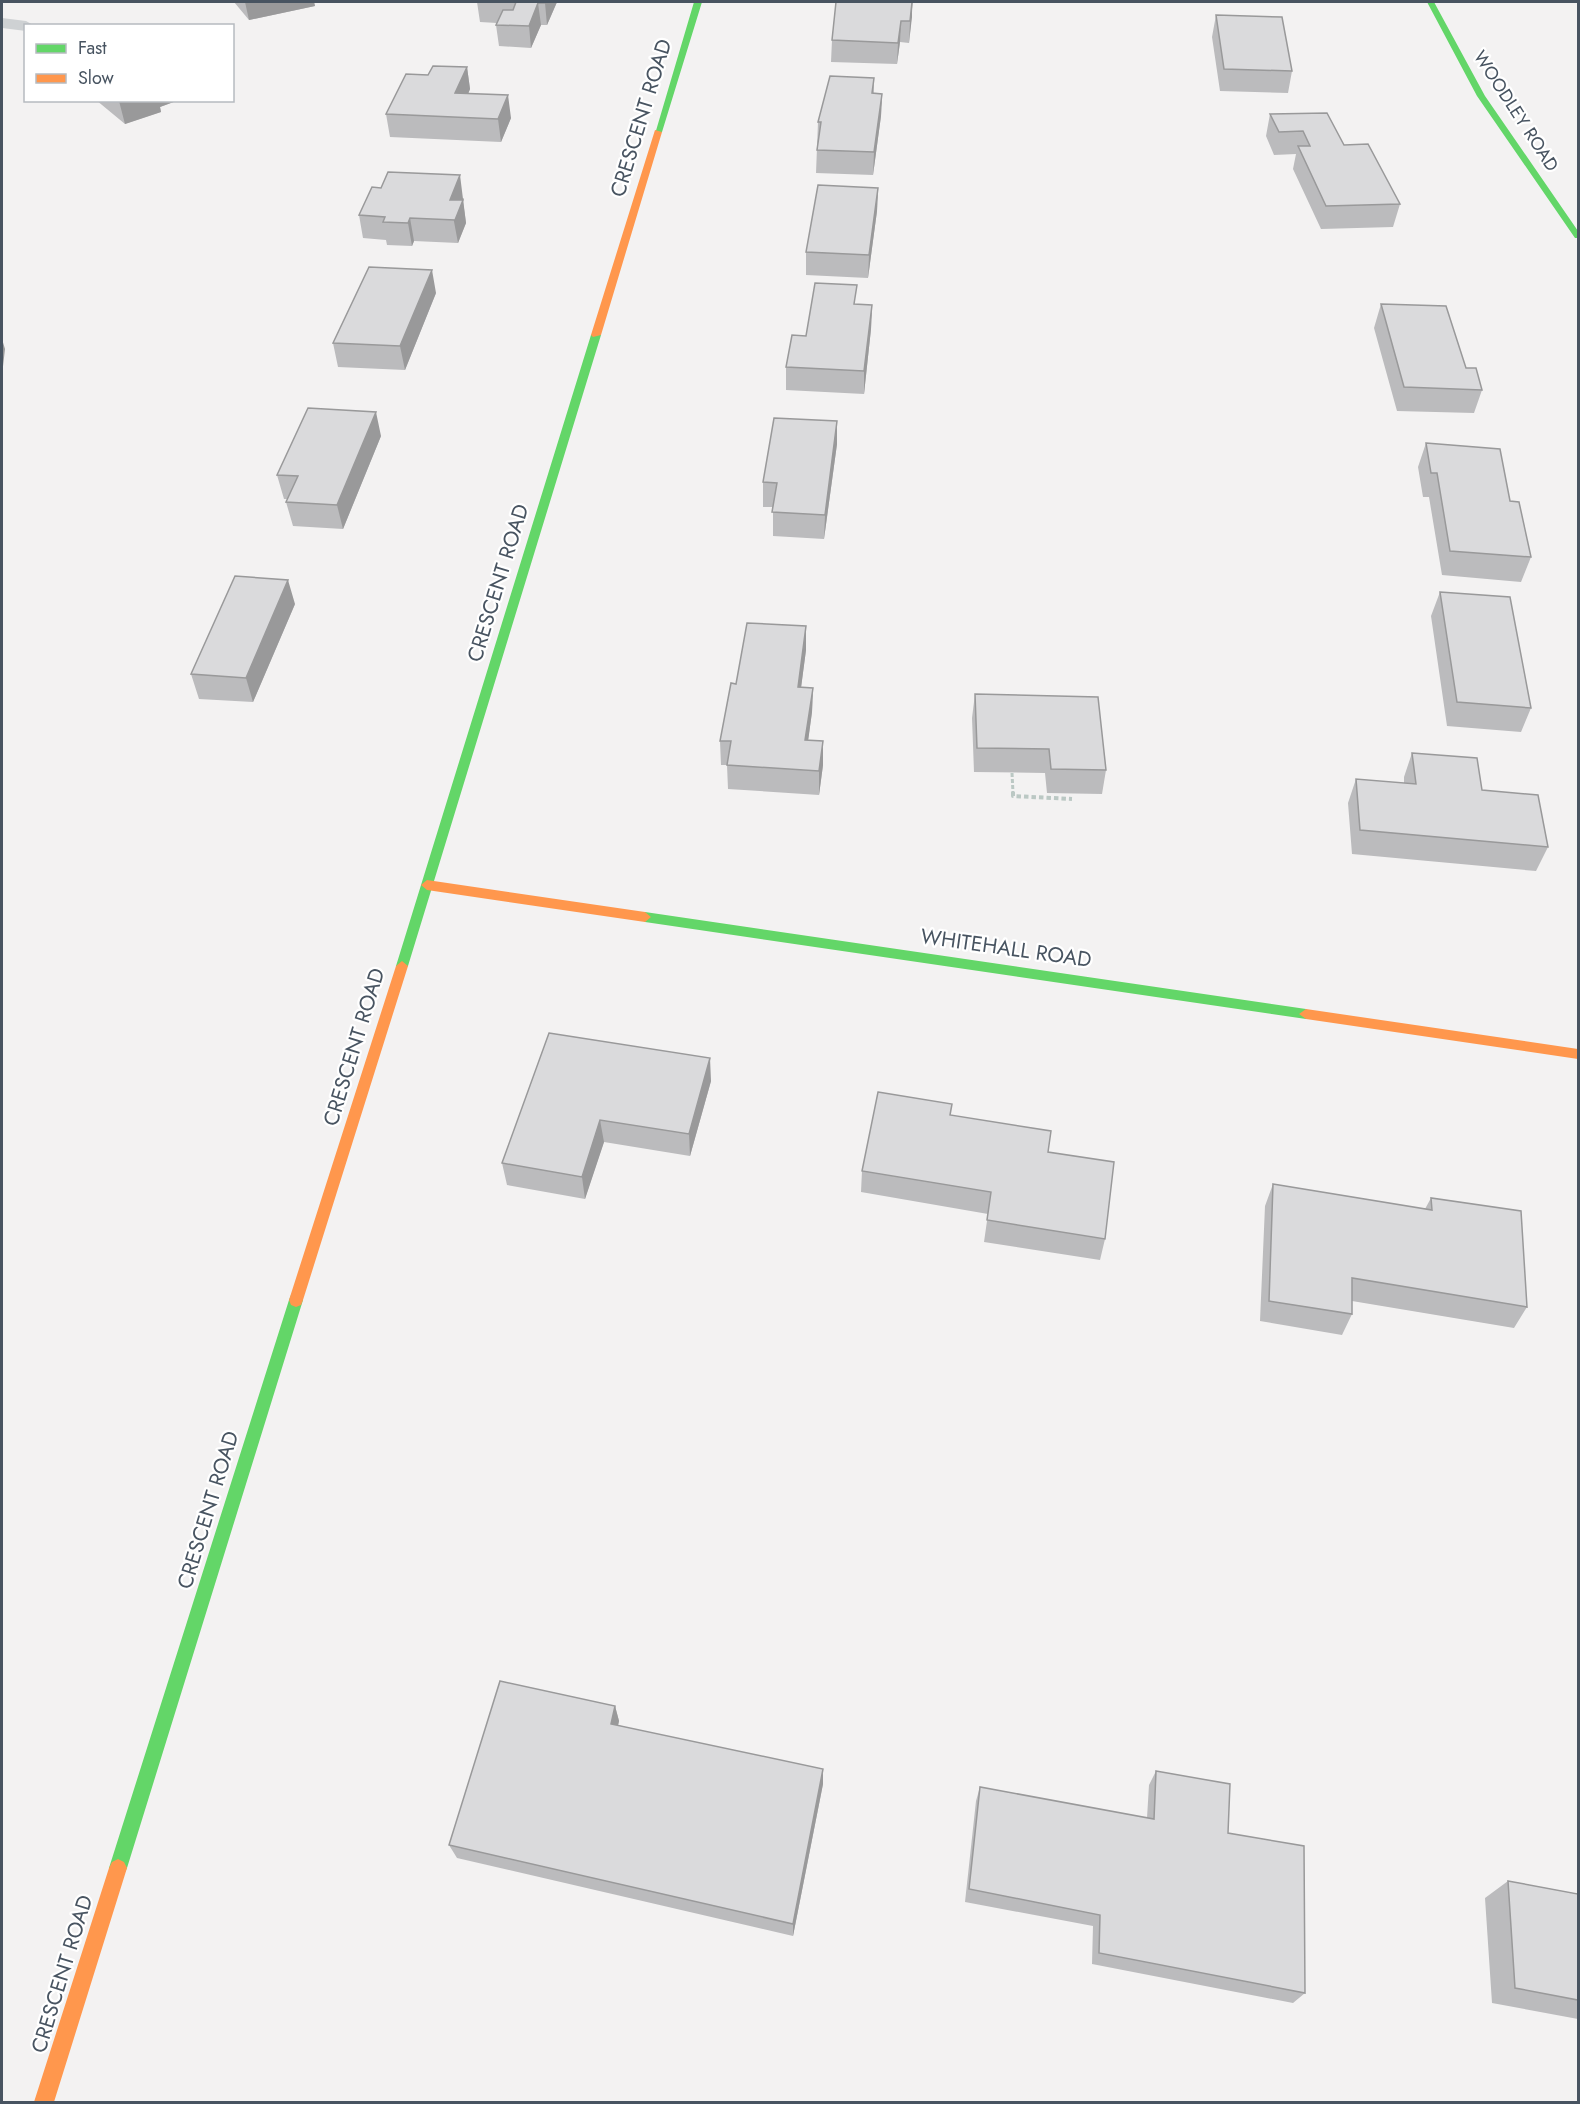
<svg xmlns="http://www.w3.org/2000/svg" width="1580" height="2104" font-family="Jost,sans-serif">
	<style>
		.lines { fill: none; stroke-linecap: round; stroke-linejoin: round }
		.path-far1 { stroke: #bbc8c4; stroke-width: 3; stroke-dasharray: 4 2; stroke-linecap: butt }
		.path { stroke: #bbc8c4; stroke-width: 4; stroke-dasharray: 4.5 3; stroke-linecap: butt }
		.street { fill: #ced1d3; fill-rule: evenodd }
		.fast { fill: #63d668; fill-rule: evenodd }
		.slow { fill: #ff974d; fill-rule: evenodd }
		.wall { fill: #bbbbbd }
		.shaded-wall { fill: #99999a }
		.building { fill: #dadadc; stroke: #99999a; stroke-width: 1.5 }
		.labels { text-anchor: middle; stroke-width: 4.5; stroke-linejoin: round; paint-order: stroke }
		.far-street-label { font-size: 18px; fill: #485461; stroke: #fff }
		.street-label { font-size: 21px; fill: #485461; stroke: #fff }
	</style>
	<rect width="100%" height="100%" fill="#f3f2f2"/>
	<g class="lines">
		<path class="path-far1" d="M1012,773L1013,793"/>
		<path class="path" d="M1013,792V796L1072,799"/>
		<path class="street" d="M2,18L26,21L35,26H26V31L2,28Z"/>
		<path class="fast" d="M694,2H702L662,132L655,134Z
			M1427,2H1434L1485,96L1578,231V238H1575L1477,96Z
			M596,332L601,335L408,966L402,971L396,966L591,335Z
			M645,912L1306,1009L1313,1014L1306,1019L645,922L639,917Z
			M296,1293L301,1295L303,1300L127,1868L124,1874L118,1877L112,1874L109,1868L289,1300L291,1295Z"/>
		<path class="slow" d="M655,130L662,132L601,335L593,337L591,335Z
			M427,880L645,912L651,917L645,922L427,890L421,885Z
			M402,961L408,966L303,1300L301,1305L296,1307L291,1305L289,1300L396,966Z
			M1306,1009L1578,1049V1059L1306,1019L1299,1014Z
			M118,1859L124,1862L127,1868L54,2102H34L109,1868L112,1862Z"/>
	</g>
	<path class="wall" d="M234,2H314L315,6L249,20Z
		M477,2H557L547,25H541L531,48L499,46L496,25L497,23L480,22Z
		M836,2H913L909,43L900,42L897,64L831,62L832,40Z
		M1190,2H1240V3Z
		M1216,15L1292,71L1288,93L1220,91L1212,37Z
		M467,67L470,89L468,94L511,118L501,142L390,137L386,114L428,75Z
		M874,78V93L882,94L881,116L873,175L816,173L818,122Z
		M96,100H179L160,107L161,112L125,124Z
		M1270,114L1344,145L1400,204L1393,227L1321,229L1293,169L1296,154L1274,155L1266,136Z
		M878,188L877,211L868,278L806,275V252Z
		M464,198L463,201L466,223L458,243L414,241L412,246L387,245L386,240L363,238L359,215Z
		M436,293L405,370L338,367L333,343Z
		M1381,304L1466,368L1482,390L1474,413L1397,411L1374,328Z
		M856,305H872L871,329L864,394L786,390V367L806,336Z
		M837,421V444L824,539L773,536V507H763V482Z
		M381,436L343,529L293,526L286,502L288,499H284L277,475Z
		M1426,443L1510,501L1531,557L1521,582L1442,575L1429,497H1423L1418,467Z
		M1440,592L1531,708L1521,732L1447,726L1431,616Z
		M295,604L253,702L199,699L191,674Z
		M806,626V650L801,687L813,688L812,712L808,740L823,765L819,795L728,789L727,765H721L720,741L736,684Z
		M975,694L1106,770L1102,794L1047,793L1045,773L974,772L972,718Z
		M1412,753L1482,790L1548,847L1536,871L1352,854L1348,803L1356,779L1404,783V777Z
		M549,1033L711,1081L690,1156L604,1142L585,1199L507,1185L502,1163Z
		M951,1115L1048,1152L1105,1239L1100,1260L984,1242L988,1214L861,1192L862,1171Z
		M1273,1184L1425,1209L1431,1198L1527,1307L1514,1328L1352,1301V1314L1342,1335L1260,1321L1265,1206Z
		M615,1706L619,1721L618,1725L823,1784L793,1936L457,1858L449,1845Z
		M1156,1771L1228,1833L1305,1993L1293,2003L1092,1964L1093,1926L965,1902L976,1801L980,1787L1147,1818L1149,1785Z
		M1508,1881L1578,1894V2019L1492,2003L1485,1898Z"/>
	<path class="shaded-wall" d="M245,2H314L315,6L249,20Z
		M546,2H557L547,25L545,3Z
		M912,2V17L909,43L910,21Z
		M538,3L541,25L531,48L529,26Z
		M901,21L900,42L897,64L898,43Z
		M467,67L470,89L459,116L455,93Z
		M882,94L881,116L873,175L874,152Z
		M508,95L511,118L501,142L498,119Z
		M121,100H179L160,107L161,112L125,124L119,101Z
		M460,175L466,223L458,243L450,200Z
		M878,188L877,211L868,278L869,255Z
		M410,218L414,241L412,246L408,223Z
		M432,270L436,293L405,370L400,346Z
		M872,305L871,329L864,394V371Z
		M2,339L5,349L2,375Z
		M376,412L381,436L343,529L337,505Z
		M837,421V444L824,539L825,515Z
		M288,580L295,604L253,702L246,678Z
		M806,626V650L798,711V687Z
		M813,688L812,712L805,764V740Z
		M823,741V765L819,795V771Z
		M710,1058L711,1081L690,1156L689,1134Z
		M600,1120L604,1142L585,1199L582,1177Z
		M615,1706L619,1721L615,1739L611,1724Z
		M823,1769V1784L793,1936V1924Z"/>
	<path class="building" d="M495,2H546L545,3H538L529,26L496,25L503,10H513L516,2Z
		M836,2H912L910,21H901L898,43L832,40Z
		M1216,15L1282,17L1292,71L1224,69Z
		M433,66L467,67L455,93L508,95L498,119L386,114L406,74L428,75Z
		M830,76L874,78L872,93L882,94L874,152L817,150L821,122H818Z
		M1327,113L1344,145L1368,144L1400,204L1326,206L1298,146H1310L1303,131L1279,132L1270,114Z
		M388,172L460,175L450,200H463L455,220L410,218L408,223L383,222L385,217L359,215L372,187L381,188Z
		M818,185L878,188L869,255L806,252Z
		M369,267L432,270L400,346L333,343Z
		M815,283L857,285L854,304L872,305L864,371L786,367L792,335L806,336Z
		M1381,304L1446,306L1466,368H1476L1482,390L1404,387Z
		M308,408L376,412L337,505L286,502L298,476L277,475Z
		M774,418L837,421L825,515L772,512L777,483L763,482Z
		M1426,443L1500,449L1510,501L1519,502L1531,557L1450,551L1437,473H1431Z
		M235,576L288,580L246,678L191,674Z
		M1440,592L1510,597L1531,708L1457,702Z
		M747,623L806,626L798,687L813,688L805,740L823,741L819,771L727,765L731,741H720L731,683L736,684Z
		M975,694L1098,697L1106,770L1051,769L1049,749L977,748Z
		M1412,753L1477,758L1482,790L1538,795L1548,847L1360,830L1356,779L1416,784Z
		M549,1033L710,1058L689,1134L600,1120L582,1177L502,1163Z
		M878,1092L952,1104L950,1115L1051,1131L1048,1152L1114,1162L1105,1239L987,1220L991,1192L862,1171Z
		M1273,1184L1432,1210L1431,1198L1521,1211L1527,1307L1352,1278V1314L1269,1301Z
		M500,1681L615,1706L611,1724L823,1769L793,1924L449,1845Z
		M1156,1771L1230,1784L1228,1833L1304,1846L1305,1993L1099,1953L1100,1915L969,1889L980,1787L1154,1819Z
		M1508,1881L1578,1894V2000L1515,1988Z"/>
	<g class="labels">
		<g class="far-street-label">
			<text transform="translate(1516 111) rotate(57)" y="6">WOODLEY ROAD</text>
		</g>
		<g class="street-label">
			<text transform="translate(641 118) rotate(-73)" y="7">CRESCENT ROAD</text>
			<text transform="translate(498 583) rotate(-73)" y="7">CRESCENT ROAD</text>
			<text transform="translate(1006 948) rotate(8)" y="7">WHITEHALL ROAD</text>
			<text transform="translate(354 1047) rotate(-73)" y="7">CRESCENT ROAD</text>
			<text transform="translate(208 1510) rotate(-73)" y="7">CRESCENT ROAD</text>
			<text transform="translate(62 1974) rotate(-73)" y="7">CRESCENT ROAD</text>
		</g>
	</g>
	<rect width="1580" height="2104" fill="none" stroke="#485461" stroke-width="6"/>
	<rect x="24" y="24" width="210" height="78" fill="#ffffff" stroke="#b6bbc0" stroke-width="1.5"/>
	<rect x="36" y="44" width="30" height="9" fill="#63d668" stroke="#b6bbc0" stroke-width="1.5"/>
	<text x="78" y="54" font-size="18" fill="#485461">Fast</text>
	<rect x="36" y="74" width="30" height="9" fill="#ff974d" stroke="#b6bbc0" stroke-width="1.5"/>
	<text x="78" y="84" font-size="18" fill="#485461">Slow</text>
</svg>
